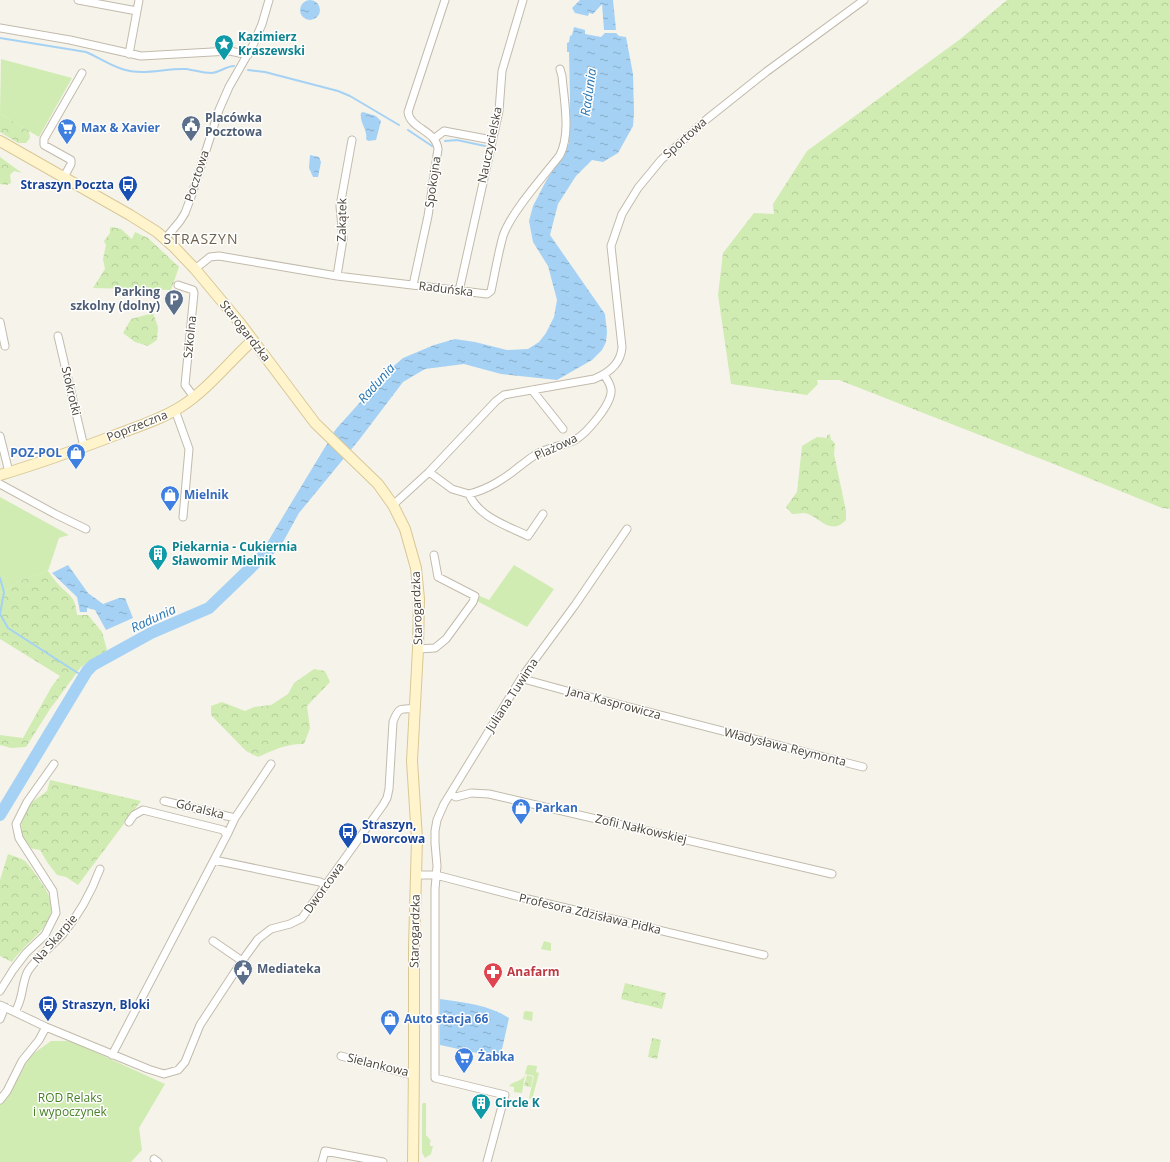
<svg xmlns="http://www.w3.org/2000/svg" width="1170" height="1162" font-family="'Open Sans',sans-serif">
	<style>
		.green { fill: #d0ecb2 }
		.forest { fill: url(#forest-crowns) }
		.water { fill: url(#water-ripples) }
		.lines { fill: none; stroke-linecap: round; stroke-linejoin: round }
		.stream { stroke: #a5d2f4; stroke-width: 2 }
		.river { stroke: #a5d2f4; stroke-width: 12 }
		.street-casing { stroke: #c2bbac; stroke-width: 9 }
		.secondary-casing { stroke: #d8c898; stroke-width: 12 }
		.street { stroke: #fff; stroke-width: 7 }
		.secondary { stroke: #fff4cb; stroke-width: 10 }
		.labels { text-anchor: middle; stroke-width: 3; stroke-linejoin: round; paint-order: stroke }
		.culture-label { font-size: 12px; font-weight: bold; fill: #0d838f; stroke: #fff; text-anchor: start }
		.service-label { font-size: 12px; font-weight: bold; fill: #4e5e75; stroke: #fff; text-anchor: start }
		.shop-label { font-size: 12px; font-weight: bold; fill: #366cbe; stroke: #fff; text-anchor: start }
		.street-label { font-size: 12px; fill: #4b4438; stroke: #fff }
		.transit-label { font-size: 12px; font-weight: bold; fill: #164399; stroke: #fff; text-anchor: start }
		.health-label { font-size: 12px; font-weight: bold; fill: #be3a42; stroke: #fff; text-anchor: start }
		.park-label { font-size: 12px; fill: #478127; stroke: #fff }
		.water-label { font-size: 13px; font-style: italic; fill: #2977b5; stroke: #fff }
		.quarter-label { font-size: 14px; letter-spacing: 1px; fill: #6e624e; stroke: #fff }
	</style>
	<defs>
		<pattern id="forest-crowns" width="20" height="18" patternUnits="userSpaceOnUse"><rect width="20" height="18" fill="#d0ecb2"/><path d="M2 6a3 3 0 1 1 6 0M12 15a3 3 0 1 1 6 0" fill="none" stroke="#b4cc9a"/></pattern>
		<pattern id="water-ripples" width="26" height="14" patternUnits="userSpaceOnUse"><rect width="26" height="14" fill="#a5d2f4"/><path d="M2 4q2-2 4 0t4 0M15 11q2-2 4 0t4 0" fill="none" stroke="#88acc7"/></pattern>
	</defs>
	<rect width="100%" height="100%" fill="#f6f3ea"/>
	<path class="green" d="M1,59L72,78L39,137L0,114Z
		M0,497L69,535L59,538L48,571L19,581L4,592L0,593Z
		M514,565L554,589L527,627L477,601L480,596L489,600Z
		M544,941L551,943V951L541,949Z
		M526,1011L533,1012L532,1021L523,1019L524,1012Z
		M51,1041H71L165,1084L139,1128L142,1150L131,1162H0V1104L10,1093L30,1056Z
		M529,1065L537,1066L536,1072L539,1073L532,1100L529,1098L534,1076L525,1074L527,1066Z
		M525,1075L522,1093L514,1092V1087L509,1086C514,1080 522,1082 525,1075Z
		M423,1103H426V1135L431,1141L430,1142V1146H433L431,1154L425,1158L422,1153V1105Z"/>
	<path class="forest" d="M1007,0H1170V509L1162,508L1059,466L839,380H817L818,384L807,395L731,384L718,295L723,253L754,213L774,214L773,204L807,151L959,40Z
		M0,114L29,131L30,138L26,143H18L0,132Z
		M0,157L22,173L14,171L10,175L11,183L7,185L0,184Z
		M112,227L121,229L132,239L135,232L148,238L179,267L171,290L93,288L105,269L103,259L106,245L104,241L110,233V228Z
		M153,313L158,327L157,340L148,346L135,342L123,333L131,319Z
		M830,434L831,440H832L835,444L834,454L846,511V520C830,537 819,516 805,513C802,513 796,514 792,514L786,507L797,492L802,446L817,437L827,438V435Z
		M48,571C51,575 54,580 58,584C70,597 75,595 77,615H88L102,632L107,650L81,667L50,709L26,747L11,748L0,745V735L23,738L52,686L60,676L0,639V593L4,592L19,581Z
		M314,669L325,671L330,682L307,706L310,728L304,744C288,743 273,750 258,757L246,751L211,715V706L222,702L245,711L254,707L271,705L288,694L294,683Z
		M50,780L141,801L78,885L66,877L57,875L47,862L40,850L29,848L22,835L21,821L27,806L47,791Z
		M8,854C13,856 21,858 25,861C31,867 36,875 40,881C71,921 31,934 12,962L0,956V880Z
		M625,983L666,993L662,1009L621,999Z
		M652,1038L661,1040L657,1059L648,1057Z
		M527,1075L533,1077L531,1087L524,1086Z"/>
	<path class="water" d="M300 10a10 10 0 1 1 20 0a10 10 0 1 1-20 0Z
		M580,0H613L616,30H604L602,4L593,14L589,13L588,16L575,13L572,8Z
		M574,27L585,30V34L601,37L605,33H616L619,36L626,37L633,74L634,113L633,126L618,153L603,162L592,160L576,176L558,204L550,235L605,314L607,332L606,342L602,350L592,360L557,380L501,374L464,364L425,369L403,382L359,440L299,513L283,542L252,569L273,533L336,429L389,370L403,358L434,345L455,339L475,342L507,350L528,349L539,342L546,333L554,317L557,300L548,266L533,242L529,221L533,206L546,181L569,143L570,98L569,52H567V43L569,42L570,36L572,35Z
		M363,112L376,116L381,121L376,140L368,141L366,139C368,130 359,122 361,113Z
		M310,155L319,157L321,162L318,177H313L309,168Z
		M68,565L88,593L103,604L119,598H125L133,618L106,630L95,610L87,608V612H80L77,597L52,573Z
		M440,999C463,1002 489,1005 509,1018L500,1058L440,1045Z"/>
	<g class="lines">
		<path class="stream" d="M0,38L86,52C98,57 109,65 122,69C143,76 165,68 186,69C194,70 203,73 211,73C219,73 226,66 234,66
			M248,70L265,72L338,91L350,96L399,125
			M408,130L432,146
			M445,141L457,140L485,146
			M0,578L4,592L0,614L8,628L84,677"/>
		<path class="river" d="M0,815L87,671L93,665L151,633L209,608L270,549"/>
		<defs>
			<path id="street" d="M78,0L137,11
				M0,28L70,40L141,56L230,51L248,55
				M129,54L139,0
				M435,138L444,131L492,140
				M64,177L71,164V160L44,145V139L82,73
				M165,239L180,221L185,213L191,197L219,110L229,87L253,45L262,24L269,0
				M195,269L210,257L219,256L337,276L487,294L491,291C495,273 498,254 503,236C511,212 544,176 560,155C571,133 564,100 562,76L560,69
				M337,276L343,239L340,206L352,140
				M178,285L193,290L194,293L185,385L194,397
				M413,285L428,216L438,149C436,130 410,129 408,112L445,0
				M459,291L499,111L502,71L523,0
				M0,322L5,346
				M58,336L84,447
				M532,390L563,429
				M175,410L189,449L183,517
				M0,436L9,472
				M429,472L452,489L469,494C478,517 508,526 528,536L543,514
				M0,484L55,514L86,529
				M469,494C489,489 504,479 520,466C526,462 531,457 537,454C549,447 563,446 575,440C587,433 613,403 611,389C610,384 607,379 604,375
				M393,505L429,472L496,401L504,395L594,379C609,373 621,364 622,347L611,246L622,214L638,188L661,160L707,119L766,72L864,0
				M418,649L435,648L446,639L473,602L475,596L438,577L434,555
				M522,677L527,680L567,691L863,767
				M450,794L456,797L471,793L489,794L832,874
				M164,801L235,818L227,835
				M235,818L271,764
				M214,860L320,882L326,885
				M416,875H436L528,899L764,955
				M213,941L242,961
				M0,991L13,970L26,953L45,935L56,913L53,891L19,838L16,824L27,802L54,764
				M0,1005L46,1027L148,1069L164,1074L178,1070L185,1062L200,1025L242,961L258,939L271,929L290,924L302,918L383,805L387,798L389,789L393,722C398,708 400,708 415,709
				M15,1012C17,1008 19,1004 20,1000C23,991 23,980 28,971C37,957 51,947 62,935C78,916 91,893 100,869
				M0,1019L5,1007
				M112,1055L227,835L223,830L143,810L134,815L129,822
				M341,1056L408,1074H414
				M0,1100L7,1091L22,1061L39,1040L46,1027
				M154,1159L158,1162
				M322,1162L325,1151L383,1162
				M487,1162L505,1095L435,1078V889L437,866L435,843V831L437,820L444,804L522,677L575,605L627,529"/>
			<path id="secondary" d="M0,141L130,215L157,232L174,247L195,269L240,323L315,423L378,484L393,505L405,529L416,568L419,599L418,649L412,761L417,839L414,947V1061L413,1162
				M0,475C40,463 79,449 118,434C139,426 162,419 182,406C207,390 230,361 253,340"/>
		</defs>
		<use href="#street" class="street-casing"/>
		<use href="#secondary" class="secondary-casing"/>
		<use href="#street" class="street"/>
		<use href="#secondary" class="secondary"/>
	</g>
	<defs>
		<symbol id="sight-pin" viewBox="-11 -11 22 30"><path d="M0 17L-7.5 6A9.5 9.5 0 1 1 7.5 6Z" fill="#0f9aa8" stroke="#fff"/><path d="M0-6L1.8-2.2L6-1.7L2.9 1.2L3.7 5.4L0 3.3L-3.7 5.4L-2.9 1.2L-6-1.7L-1.8-2.2Z" fill="#fff"/></symbol>
		<symbol id="civic-pin" viewBox="-11 -11 22 30"><path d="M0 17L-7.5 6A9.5 9.5 0 1 1 7.5 6Z" fill="#5c6f8a" stroke="#fff"/><path d="M-.6-6.5H3V-4.5H.6V-3L4-1V1h2V6H-6V1h2V-1L-.6-3ZM-1.2 2.5V6h2.4V2.5Z" fill="#fff"/></symbol>
		<symbol id="supermarket-pin" viewBox="-11 -11 22 30"><path d="M0 17L-7.5 6A9.5 9.5 0 1 1 7.5 6Z" fill="#3f7fe0" stroke="#fff"/><path d="M-6-5.5h2.5l.6 2H6L4.5 2H-2.5L-4.4-4H-6ZM-1.5 3.2a1.3 1.3 0 1 0 .1 0ZM3 3.2a1.3 1.3 0 1 0 .1 0Z" fill="#fff"/></symbol>
		<symbol id="bus-pin" viewBox="-11 -11 22 30"><path d="M0 17L-7.5 6A9.5 9.5 0 1 1 7.5 6Z" fill="#1a4fb4" stroke="#fff"/><path d="M-5-6H5V4H4V6H2V4H-2V6H-4V4H-5ZM-3.5-4V0h7V-4ZM-3.5 1.2v1.5H-2V1.2ZM2 1.2v1.5H3.5V1.2Z" fill="#fff"/></symbol>
		<symbol id="parking-pin" viewBox="-11 -11 22 30"><path d="M0 17L-7.5 6A9.5 9.5 0 1 1 7.5 6Z" fill="#5c6f8a" stroke="#fff"/><path d="M-3.5-5.5H1a3.5 3.5 0 0 1 0 7H-1V5.5H-3.5ZM-1-3.4V-.6H.8a1.4 1.4 0 0 0 0-2.8Z" fill="#fff"/></symbol>
		<symbol id="shop-pin" viewBox="-11 -11 22 30"><path d="M0 17L-7.5 6A9.5 9.5 0 1 1 7.5 6Z" fill="#3f7fe0" stroke="#fff"/><path d="M-5-2.5h2.3a2.7 3.5 0 0 1 5.4 0H5L5.5 6h-11ZM-1.5-2.5h3a1.5 2.3 0 0 0-3 0Z" fill="#fff"/></symbol>
		<symbol id="building-pin" viewBox="-11 -11 22 30"><path d="M0 17L-7.5 6A9.5 9.5 0 1 1 7.5 6Z" fill="#0f9aa8" stroke="#fff"/><path d="M-4-6H4V6H1V3H-1V6H-4ZM-2.5-4.3h1.7v1.8h-1.7ZM.8-4.3h1.7v1.8H.8ZM-2.5-1h1.7V.8h-1.7ZM.8-1h1.7V.8H.8Z" fill="#fff"/></symbol>
		<symbol id="pharmacy-pin" viewBox="-11 -11 22 30"><path d="M0 17L-7.5 6A9.5 9.5 0 1 1 7.5 6Z" fill="#e0444e" stroke="#fff"/><path d="M-2-6h4v4h4v4h-4v4h-4v-4h-4v-4h4Z" fill="#fff"/></symbol>
	</defs>
	<g fill-rule="evenodd">
		<use href="#sight-pin" x="213" y="33" width="22" height="30"/>
		<use href="#civic-pin" x="180" y="114" width="22" height="30"/>
		<use href="#supermarket-pin" x="56" y="117" width="22" height="30"/>
		<use href="#bus-pin" x="117" y="174" width="22" height="30"/>
		<use href="#parking-pin" x="163" y="288" width="22" height="30"/>
		<use href="#shop-pin" x="65" y="442" width="22" height="30"/>
		<use href="#shop-pin" x="159" y="484" width="22" height="30"/>
		<use href="#building-pin" x="147" y="543" width="22" height="30"/>
		<use href="#shop-pin" x="510" y="797" width="22" height="30"/>
		<use href="#bus-pin" x="337" y="821" width="22" height="30"/>
		<use href="#civic-pin" x="232" y="958" width="22" height="30"/>
		<use href="#pharmacy-pin" x="482" y="961" width="22" height="30"/>
		<use href="#bus-pin" x="37" y="994" width="22" height="30"/>
		<use href="#shop-pin" x="379" y="1008" width="22" height="30"/>
		<use href="#supermarket-pin" x="453" y="1046" width="22" height="30"/>
		<use href="#building-pin" x="470" y="1092" width="22" height="30"/>
	</g>
	<g class="labels">
		<g class="culture-label">
			<text x="238" y="41">Kazimierz<tspan x="238" dy="14">Kraszewski</tspan></text>
			<text x="172" y="551">Piekarnia - Cukiernia<tspan x="172" dy="14">Sławomir Mielnik</tspan></text>
			<text x="495" y="1107">Circle K</text>
		</g>
		<g class="service-label">
			<text x="205" y="122">Placówka<tspan x="205" dy="14">Pocztowa</tspan></text>
			<text x="160" y="296" text-anchor="end">Parking<tspan x="160" dy="14">szkolny (dolny)</tspan></text>
			<text x="257" y="973">Mediateka</text>
		</g>
		<g class="shop-label">
			<text x="81" y="132">Max &amp; Xavier</text>
			<text x="62" y="457" text-anchor="end">POZ-POL</text>
			<text x="184" y="499">Mielnik</text>
			<text x="535" y="812">Parkan</text>
			<text x="404" y="1023">Auto stacja 66</text>
			<text x="478" y="1061">Żabka</text>
		</g>
		<g class="street-label">
			<text transform="translate(685 138) rotate(-42)" y="4">Sportowa</text>
			<text transform="translate(490 145) rotate(-78)" y="4">Nauczycielska</text>
			<text transform="translate(197 176) rotate(-72)" y="4">Pocztowa</text>
			<text transform="translate(433 182) rotate(-82)" y="4">Spokojna</text>
			<text transform="translate(342 220) rotate(-89)" y="4">Zakątek</text>
			<text transform="translate(446 289) rotate(7)" y="4">Raduńska</text>
			<text transform="translate(245 331) rotate(52)" y="4">Starogardzka</text>
			<text transform="translate(190 337) rotate(-84)" y="4">Szkolna</text>
			<text transform="translate(71 391) rotate(77)" y="4">Stokrotki</text>
			<text transform="translate(137 426) rotate(-22)" y="4">Poprzeczna</text>
			<text transform="translate(556 447) rotate(-25)" y="4">Plażowa</text>
			<text transform="translate(417 608) rotate(-92)" y="4">Starogardzka</text>
			<text transform="translate(512 695) rotate(-57)" y="4">Juliana Tuwima</text>
			<text transform="translate(614 703) rotate(15)" y="4">Jana Kasprowicza</text>
			<text transform="translate(785 747) rotate(14)" y="4">Władysława Reymonta</text>
			<text transform="translate(200 809) rotate(14)" y="4">Góralska</text>
			<text transform="translate(641 829) rotate(13)" y="4">Zofii Nałkowskiej</text>
			<text transform="translate(324 888) rotate(-54)" y="4">Dworcowa</text>
			<text transform="translate(590 914) rotate(13)" y="4">Profesora Zdzisława Pidka</text>
			<text transform="translate(415 931) rotate(-89)" y="4">Starogardzka</text>
			<text transform="translate(55 939) rotate(-49)" y="4">Na Skarpie</text>
			<text transform="translate(378 1065) rotate(14)" y="4">Sielankowa</text>
		</g>
		<g class="transit-label">
			<text x="114" y="189" text-anchor="end">Straszyn Poczta</text>
			<text x="362" y="829">Straszyn,<tspan x="362" dy="14">Dworcowa</tspan></text>
			<text x="62" y="1009">Straszyn, Bloki</text>
		</g>
		<g class="health-label">
			<text x="507" y="976">Anafarm</text>
		</g>
		<g class="park-label">
			<text x="70" y="1102">ROD Relaks<tspan x="70" dy="14">i wypoczynek</tspan></text>
		</g>
		<g class="water-label">
			<text transform="translate(588 92) rotate(-82)" y="5">Radunia</text>
			<text transform="translate(376 383) rotate(-48)" y="5">Radunia</text>
			<text transform="translate(153 618) rotate(-25)" y="5">Radunia</text>
		</g>
		<g class="quarter-label">
			<text x="201" y="244">STRASZYN</text>
		</g>
	</g>
</svg>
